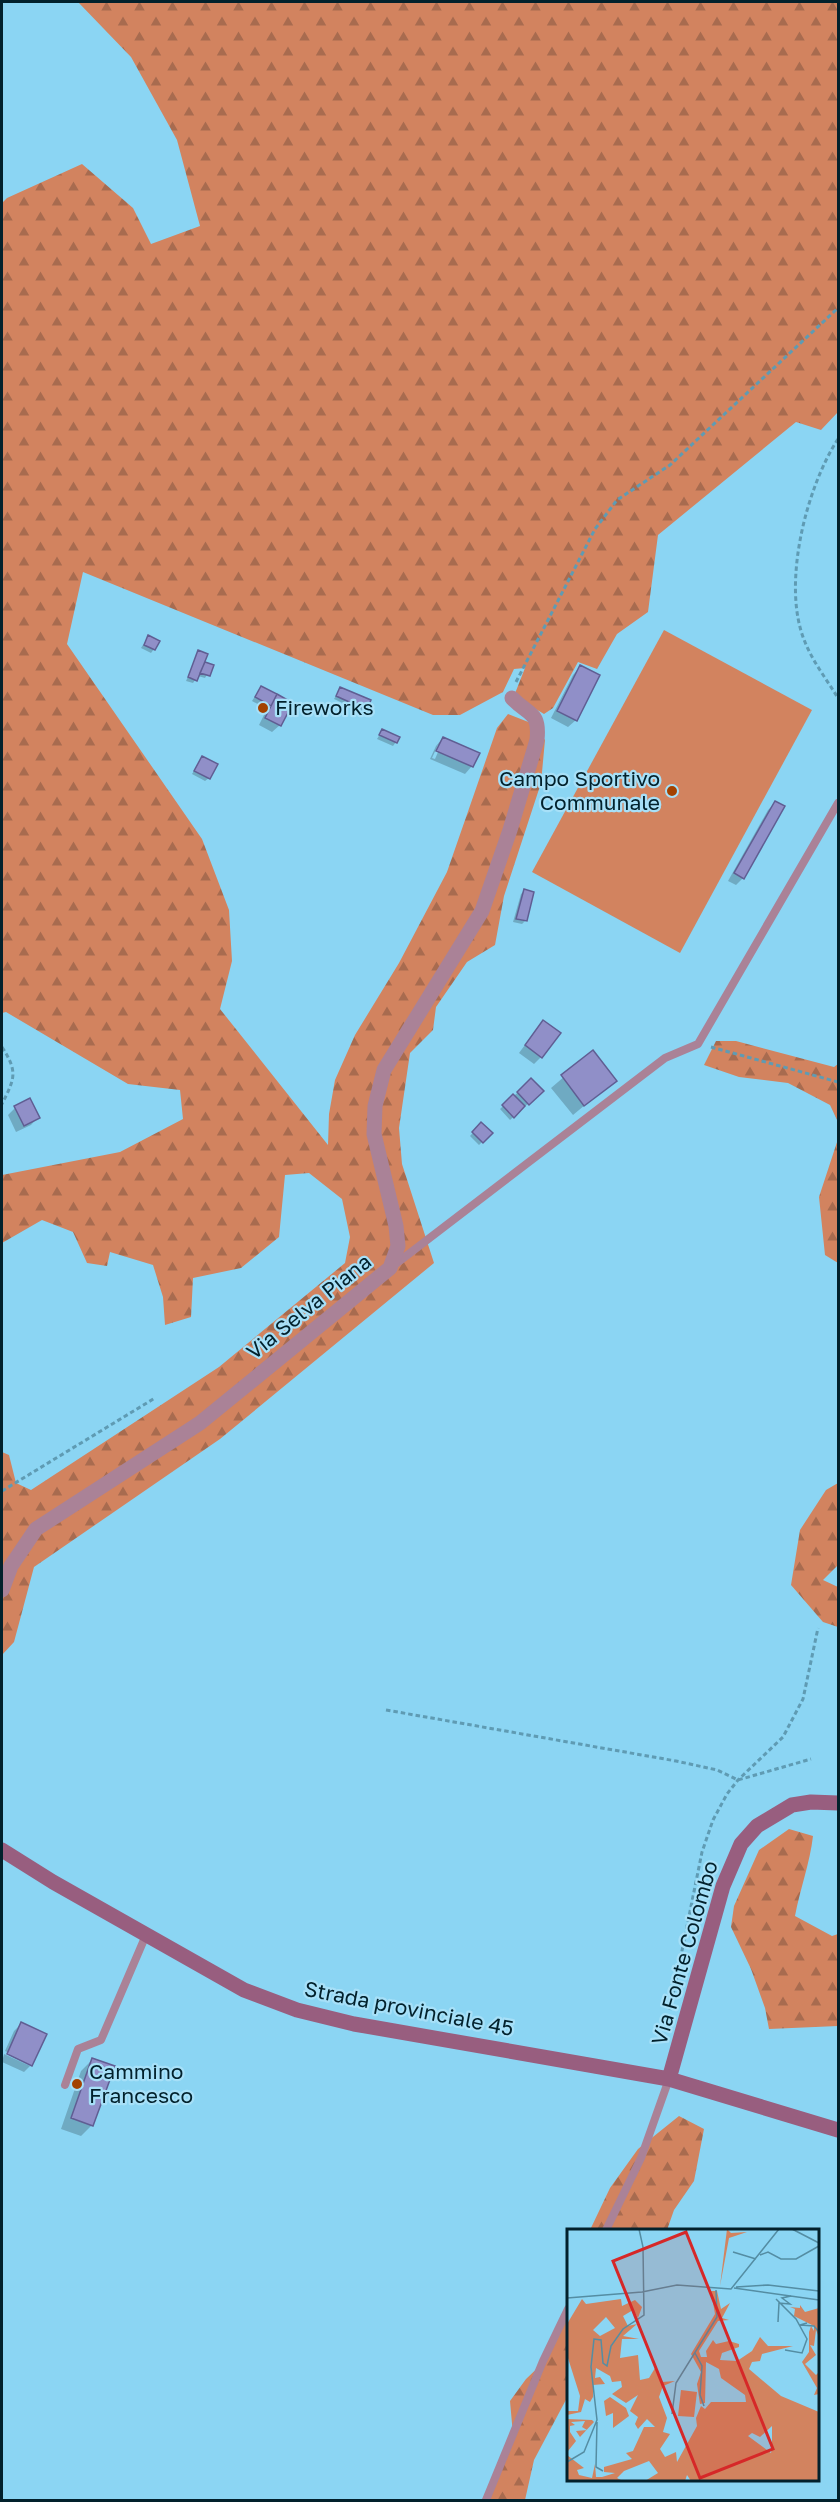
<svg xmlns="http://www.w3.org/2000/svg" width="840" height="2502" font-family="'Golos Text',sans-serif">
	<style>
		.forest { fill: url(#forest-firs) }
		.garden { fill: #d2835f }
		.shadow { fill: #0003; fill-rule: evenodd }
		.building { fill: #908fc8; stroke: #605e93; stroke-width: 1.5 }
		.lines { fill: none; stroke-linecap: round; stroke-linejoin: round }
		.path { stroke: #5f9bb3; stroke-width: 3; stroke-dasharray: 4.5 3; stroke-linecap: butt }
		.lane { stroke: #aa8297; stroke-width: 8 }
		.street { stroke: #aa8297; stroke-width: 15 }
		.secondary { stroke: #985e7f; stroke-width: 15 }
		.poi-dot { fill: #a34200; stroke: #a7e0f8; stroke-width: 2 }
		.labels { text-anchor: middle; stroke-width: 4.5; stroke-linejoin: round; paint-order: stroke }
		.poi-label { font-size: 21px; fill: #02212c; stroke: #a7e0f8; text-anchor: start }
		.street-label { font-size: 21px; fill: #02212c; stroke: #a7e0f8 }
		.inset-road { fill: none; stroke: #548da3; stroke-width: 1.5 }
		.view { fill: #d62828; fill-opacity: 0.15; stroke: #d62828; stroke-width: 3 }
		.inset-edge { fill: none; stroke: #02212c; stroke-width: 3 }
	</style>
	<defs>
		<pattern id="forest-firs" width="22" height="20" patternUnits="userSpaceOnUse" patternTransform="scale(1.5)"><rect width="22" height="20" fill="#d2835f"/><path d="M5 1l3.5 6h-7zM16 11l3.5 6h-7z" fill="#a86b4f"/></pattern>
	</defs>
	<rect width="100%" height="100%" fill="#8bd5f3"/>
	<path class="forest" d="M78,2H838V412L821,430L796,422L658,535L648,612L617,634L597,669L578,662L553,708L544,714L514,696L525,668L514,669L503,692L460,715H433L83,572L67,644L202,839L229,910L232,961L220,1009L328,1145L329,1114L335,1080L355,1035L399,963L447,872L497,728L508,714L531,723L545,740L541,783L504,896L495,945L467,962L436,1007L433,1030L410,1053L399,1128L402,1164L434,1263L220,1439L34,1567L14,1642L2,1655V1452L9,1455L16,1483L31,1490L219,1367L345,1263L350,1237L342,1199L309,1173L285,1175L279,1237L241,1268L193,1278L191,1317L165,1325L163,1297L153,1265L110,1252L107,1266L87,1263L73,1232L42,1220L2,1243V1175L120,1152L183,1119L180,1090L128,1084L6,1012L2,1013V203L7,198L82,164L133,208L151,244L200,226L177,140L131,57Z
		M716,1041H736L834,1067L838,1064V1122L830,1105L788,1083L739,1077L704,1065Z
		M838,1139V1263L825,1255L819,1197Z
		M838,1483V1565L823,1580L838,1587V1627L823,1622L791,1585L800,1530L826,1490Z
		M789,1829L813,1836C810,1863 800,1889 795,1916L832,1936L838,1934V2026L769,2029L765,2008L751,1969L731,1927L734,1906L759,1850Z
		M679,2116L704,2129L694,2181L674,2210L667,2230H590L610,2188L638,2149Z
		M568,2309V2396L534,2460L525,2500H482L513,2435L510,2401L526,2379L548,2358Z"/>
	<path class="garden" d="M664,630L812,710L680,953L532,872Z"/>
	<path class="shadow" d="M148,637L154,649L151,653L141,648Z
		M199,652L203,663L212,666L205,678L198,676L193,683L186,681Z
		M580,667L576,720L568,727L551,718L573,675Z
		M261,687L291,704L280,725L272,732L259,725L267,709L252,701Z
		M340,689L365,709L362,712L334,699Z
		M382,731L396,742L393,746L377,739Z
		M443,738L472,766L465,774L430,759L436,746ZM438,745H441L435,759L432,758Z
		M202,758L209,778L205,781L192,774Z
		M775,803L743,878L736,885L728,881L768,810Z
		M524,891L525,921L522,924L513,922L521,894Z
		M536,1030L541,1057L534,1064L519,1053Z
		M593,1052L615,1080L573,1115L551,1088Z
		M531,1080L542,1091L510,1120L500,1109Z
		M15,1108L38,1117L31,1125L16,1132L8,1115Z
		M481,1124L491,1133L479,1145L470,1136Z
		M21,2024L31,2065L30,2066V2063L5,2051L14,2031Z
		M4,2054L30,2066L24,2072L2,2062Z
		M92,2060V2125L81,2136L61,2129L81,2071Z"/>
	<path class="building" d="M148,635L160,641L155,650L144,645Z
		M198,650L208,654L197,681L188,677Z
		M205,662L214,665L210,676L200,673Z
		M580,665L600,675L577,721L557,711Z
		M261,686L277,694L271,706L255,697Z
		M340,687L371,700L367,710L336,696Z
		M277,694L293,703L281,726L265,718Z
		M382,729L400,737L397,743L379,735Z
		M443,737L480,753L473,767L436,751Z
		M202,756L218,764L210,779L194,771Z
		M775,801L785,806L744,879L734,873Z
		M524,889L534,892L527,921L516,919Z
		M543,1020L561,1033L542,1058L525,1045Z
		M593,1050L617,1081L584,1106L561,1075Z
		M531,1078L544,1091L529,1105L517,1092Z
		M513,1094L525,1106L514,1118L502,1105Z
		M30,1098L40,1118L24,1126L14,1106Z
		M481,1122L493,1133L483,1143L472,1132Z
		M21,2022L47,2034L32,2066L7,2054Z
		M92,2058L115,2066L93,2126L71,2118Z"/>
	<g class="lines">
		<path class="path" d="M838,439C806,488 781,586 805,642C813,662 827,680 838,698
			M516,682L595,529L617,500L670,465L838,308
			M2,1047C18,1072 15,1078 2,1104
			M711,1047L838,1082
			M2,1491L155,1398
			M386,1710L676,1761L717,1770L738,1780L811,1759
			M670,2010L702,1852L713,1820L727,1794L738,1780L783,1737L803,1699L818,1628"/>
		<path class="lane" d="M393,1266L665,1058L698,1044L838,803
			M65,2085L78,2049L101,2040L146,1935
			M606,2230L641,2158L669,2079
			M486,2500L543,2361L568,2309"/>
		<path class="street" d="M2,1590L11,1566L36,1529L200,1423L390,1268L398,1246L396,1226L374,1134L375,1106L384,1070L482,911L510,830L537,740C540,711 529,716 512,698"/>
		<path class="secondary" d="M2,1850L53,1882L244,1990L297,2010L354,2024L669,2079L838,2130
			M669,2079L723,1886L741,1844L757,1826L792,1805L811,1802L838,1803"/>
	</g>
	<g class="poi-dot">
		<circle cx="263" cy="708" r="6"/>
		<circle cx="672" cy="791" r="6"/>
		<circle cx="77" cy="2084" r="6"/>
	</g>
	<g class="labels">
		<g class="poi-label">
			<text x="275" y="715">Fireworks</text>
			<text x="660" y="786" text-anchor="end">Campo Sportivo<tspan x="660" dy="24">Communale</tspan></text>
			<text x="89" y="2079">Cammino<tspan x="89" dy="24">Francesco</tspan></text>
		</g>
		<g class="street-label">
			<text transform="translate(309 1307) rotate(-39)" y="7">Via Selva Piana</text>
			<text transform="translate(685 1953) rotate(-74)" y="7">Via Fonte Colombo</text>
			<text transform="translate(409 2009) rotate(11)" y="7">Strada provinciale 45</text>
		</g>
	</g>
	<g transform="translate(567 2229)">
		<rect width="252" height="252" fill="#8bd5f3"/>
		<path d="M160,0L164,4L180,3L162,9L153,57ZM144,62H150L154,80L163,74L155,89L162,91L151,92L132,122L134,128H140L139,122L146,111L149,115L162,112L172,115V118L155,124L153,131L170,132L185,122L193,108L201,117H226L195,125L193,132L185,133L182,140L214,167L252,183V252H124L120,246L118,252H78L91,244L82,232L57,242L50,249L56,252H0V226L17,239L10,241L12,246L25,249L28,235L29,248H35L48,244L37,243V238L65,230L59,224L66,222L77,198H88L80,190L71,200L68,195L71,188L63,182L71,166L59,174L45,165L55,158L54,152L45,153L43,147L29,139L28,149L33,148L38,155L26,156V168L23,173L18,170L14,183L0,186L1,182H11L13,167L0,126V95L15,70L19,75L54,70L55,77L68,71L75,78L71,89L66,81L56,87L61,97L70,95L56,107L72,110H55L53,129L71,126L73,151L82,149L88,139L95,153L108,152L96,157L92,168L100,189L96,203L103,205L93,220L98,228L109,223L110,233L130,197L129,189L134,177L138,180L144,173H179L178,166L154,149L152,140L139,133L138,174L133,175L130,155L134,143L124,125L148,85ZM39,88L48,99L33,107L26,101ZM205,197V219L204,224L181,207L185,204L193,208ZM233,76L238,83L252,79V108L249,101L247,117L243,116L249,126L238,135L249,146L252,143V165L247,166L250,159L235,133L242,123V103L244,97L247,102V97L227,87L228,80L223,78L233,79ZM43,168L59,179L62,187L46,199V184L39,187L37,172ZM0,190L25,191L27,193L13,208L9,202L20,201L15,198L18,192L4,193L8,196L3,197V203L9,212L1,222Z" fill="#d2835f" fill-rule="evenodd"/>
		<path d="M114,161L130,163L127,188L111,187Z" fill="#d2835f"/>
		<path class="inset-road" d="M225,0L252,14M166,23L189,30M193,26L201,23L214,30H229L252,17M169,58L201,56L252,62M167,59L252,71M0,69L75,63L110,56L164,60L212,0M209,70L229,90L240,110L235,124L218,121M211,93L212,74L223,75L215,69L224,67M240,94L233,96L247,97L252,103M128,124L135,137L133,166L137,177M105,185L109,154L150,88L149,61M30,193L29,238L36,242M0,233L17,223L30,191L24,138L27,110L34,111L36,134L40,137L44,117L56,100L77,86L76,18L72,0"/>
		<path class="view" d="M119,3L206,220L133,249L46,32Z"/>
		<rect width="252" height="252" class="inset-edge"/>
	</g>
	<rect width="840" height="2502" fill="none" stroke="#02212c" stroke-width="6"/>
</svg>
